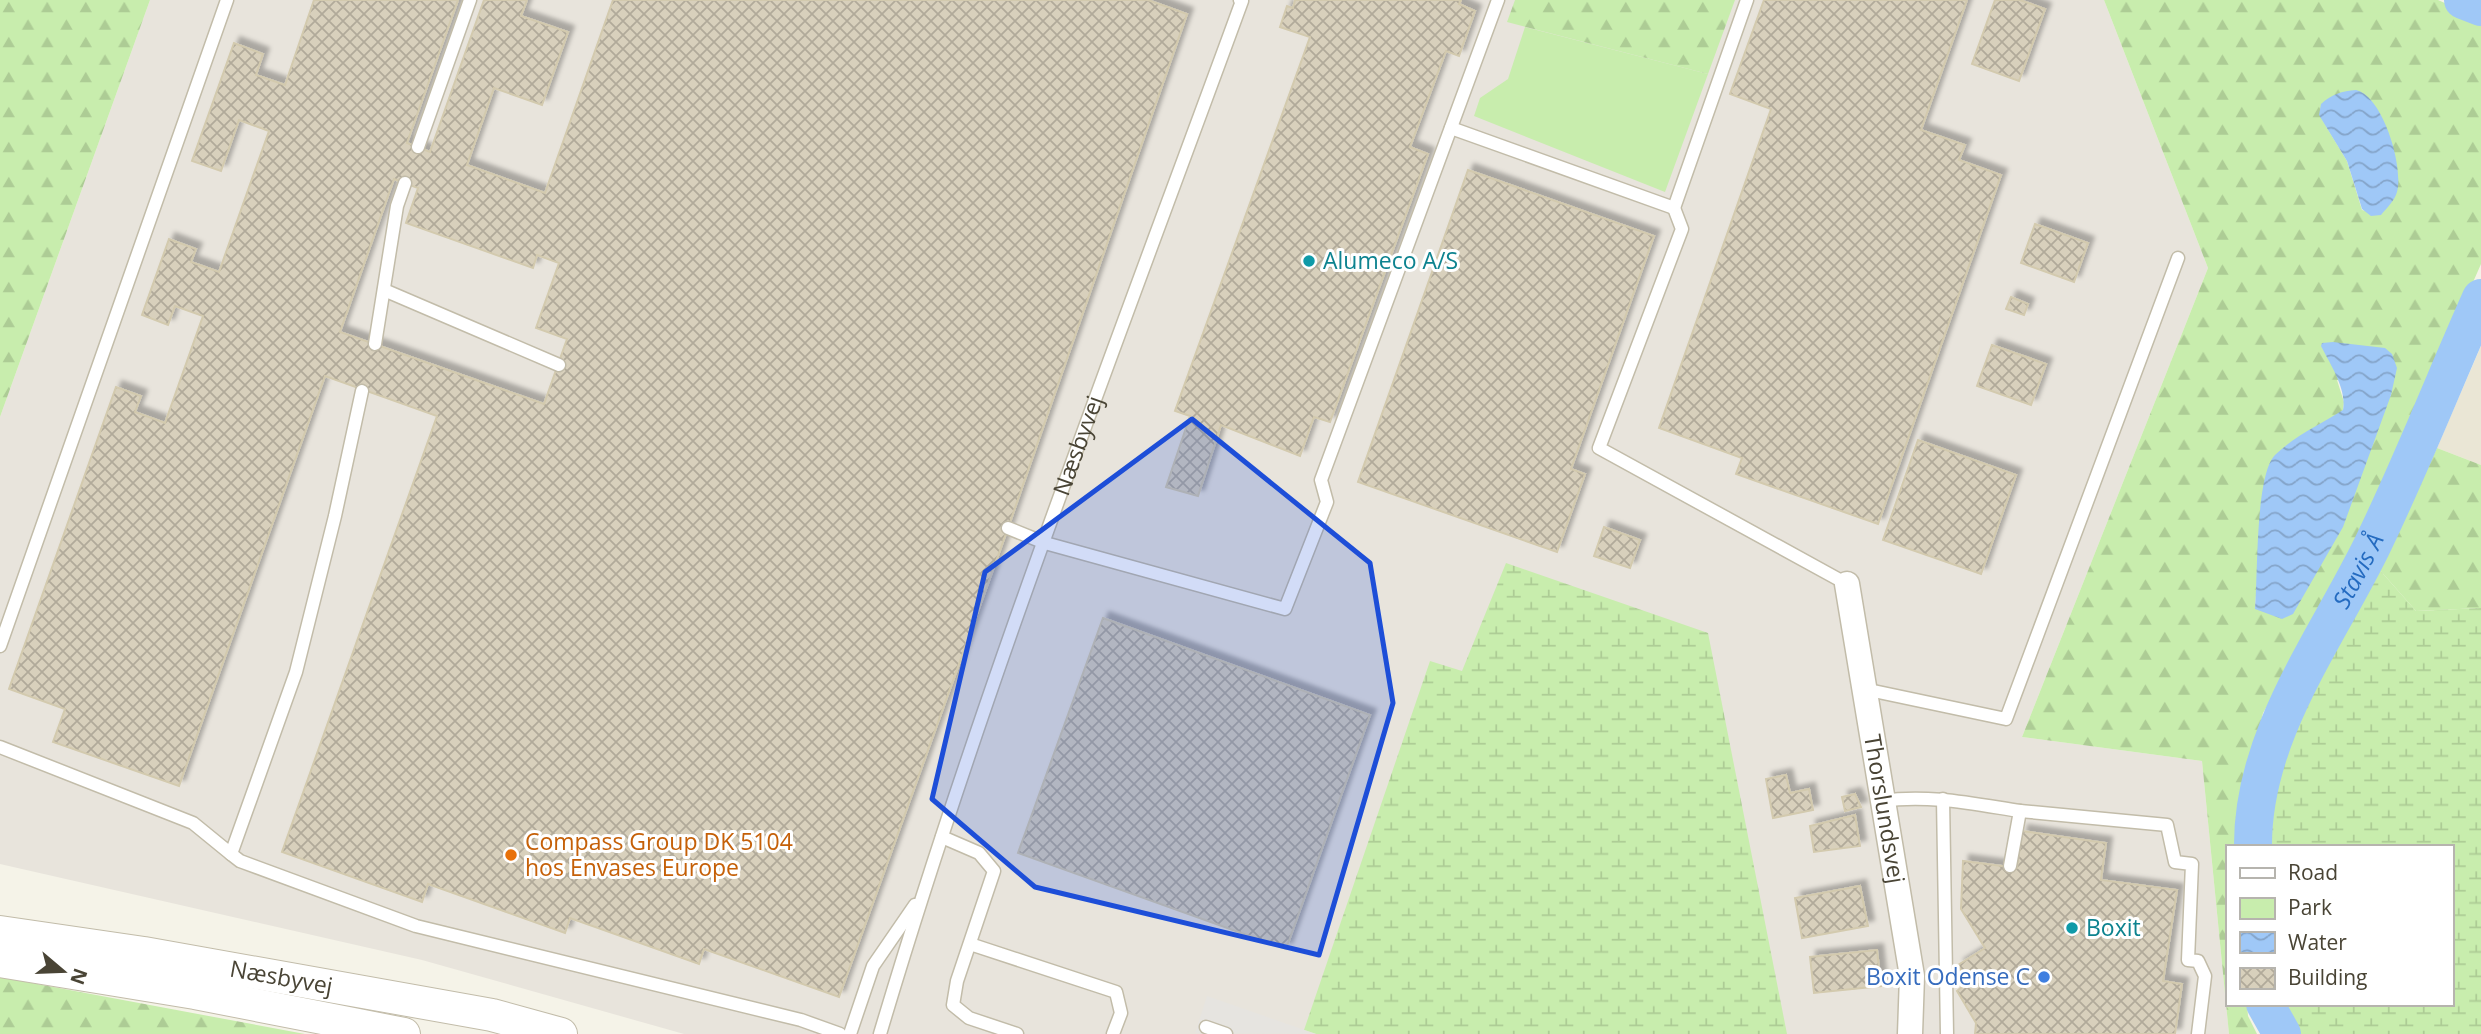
<svg xmlns="http://www.w3.org/2000/svg" width="2481" height="1034" font-family="'Open Sans',sans-serif">
	<style>
		.residential { fill: #eae6d5 }
		.industrial { fill: #e8e4dc }
		.green { fill: #c8edad }
		.forest { fill: url(#forest-firs); fill-rule: evenodd }
		.wetland { fill: url(#wetland-marsh) }
		.parking { fill: #e6e4e0 }
		.water { fill: url(#water-waves) }
		.lines { fill: none; stroke-linecap: round; stroke-linejoin: round }
		.river { stroke: #9fc8f7; stroke-width: 38 }
		.building { fill: url(#building-cross-hatch); stroke: #d3caae; stroke-width: 2; fill-rule: evenodd; filter: url(#shadow) }
		.service-casing { stroke: #c2bca9; stroke-width: 15 }
		.minor-casing { stroke: #c2bca9; stroke-width: 27 }
		.tertiary-casing { stroke: #c2bca9; stroke-width: 34 }
		.service { stroke: #fff; stroke-width: 12 }
		.minor { stroke: #fff; stroke-width: 24 }
		.tertiary { stroke: #fff; stroke-width: 32 }
		.marked { fill: #1d4ed8; fill-opacity: 0.2; stroke: #1d4ed8; stroke-width: 5; stroke-linejoin: round }
		.culture-dot { fill: #0f9aa8; stroke: #fff; stroke-width: 2.5 }
		.food-dot { fill: #e8710a; stroke: #fff; stroke-width: 2.5 }
		.shop-dot { fill: #3f7fe0; stroke: #fff; stroke-width: 2.5 }
		.labels { text-anchor: middle; stroke-width: 6; stroke-linejoin: round; paint-order: stroke }
		.culture-label { font-size: 23px; fill: #0d838f; stroke: #fff; text-anchor: start }
		.street-label { font-size: 23px; fill: #494435; stroke: #fff }
		.food-label { font-size: 23px; fill: #c56008; stroke: #fff; text-anchor: start }
		.shop-label { font-size: 23px; fill: #366cbe; stroke: #fff; text-anchor: end }
		.water-label { font-size: 24px; font-style: italic; fill: #246bc0; stroke: #fff }
	</style>
	<defs>
		<pattern id="forest-firs" width="22" height="20" patternUnits="userSpaceOnUse" patternTransform="scale(1.75)"><rect width="22" height="20" fill="#c8edad"/><path d="M5 1l3.5 6h-7zM16 11l3.5 6h-7z" fill="#adcc95"/></pattern>
		<pattern id="wetland-marsh" width="20" height="14" patternUnits="userSpaceOnUse" patternTransform="scale(1.75)"><rect width="20" height="14" fill="#c8edad"/><path d="M1 5h8M5 5V1M11 12h8M15 12V8" fill="none" stroke="#adcc95"/></pattern>
		<pattern id="water-waves" width="16" height="10" patternUnits="userSpaceOnUse" patternTransform="scale(1.75)"><rect width="16" height="10" fill="#9fc8f7"/><path d="M0 5q4-4 8 0t8 0" fill="none" stroke="#84a4c9"/></pattern>
		<pattern id="building-cross-hatch" width="8" height="8" patternUnits="userSpaceOnUse" patternTransform="scale(1.75)"><rect width="8" height="8" fill="#d8d0bc"/><path d="M0 0l8 8M0 8l8-8" fill="none" stroke="#b1aa9a"/></pattern>
		<filter id="shadow"><feDropShadow dx="6" dy="-6" stdDeviation="2" flood-color="#0004"/></filter>
	</defs>
	<rect width="100%" height="100%" fill="#f5f3e8"/>
	<path class="residential" d="M2481,346V465L2437,448Z"/>
	<path class="industrial" d="M150,0H2104L2208,268L2022,737L2202,761L2229,1034H684L422,960L0,864V417Z"/>
	<path class="green" d="M1525,27L1708,74L1665,192L1474,116L1480,98L1508,79Z"/>
	<path class="forest" d="M0,0H150L0,417Z
		M1515,0H1735L1708,74L1507,22Z
		M2104,0H2438L2481,19V264L2347,569L2263,713L2250,767L2245,847H2227V1004H2247L2248,1016L2257,1034H2229L2202,761L2022,737L2208,268ZM2319,115L2381,215L2362,210L2347,161ZM2337,380L2391,395L2255,608L2258,569L2343,410L2344,402Z
		M2437,448L2481,465V608L2416,611L2378,568Z
		M0,977L305,1034H0Z"/>
	<path class="wetland" d="M1506,563L1708,633L1787,1034H1316L1304,1030L1430,661L1462,671Z
		M2378,568L2416,611L2481,608V1034H2299L2282,1012L2280,1004H2451V847H2268L2272,794L2291,730Z"/>
	<path class="parking" d="M1207,996L1316,1034L1195,1033Z"/>
	<path class="water" d="M2356,90C2383,96 2404,167 2397,192C2395,200 2386,209 2381,215L2371,216L2362,209L2347,161L2319,115L2321,104C2332,94 2342,91 2356,90Z
		M2333,342L2385,348L2392,354L2397,368L2391,395L2343,527L2293,614L2282,619L2255,609C2258,578 2255,475 2275,455C2293,437 2321,424 2343,410C2347,389 2330,364 2321,346L2322,343Z"/>
	<g class="lines">
		<g class="river">
			<path d="M2463,0L2481,7"/>
			<path id="s1" d="M2253,847C2252,737 2324,643 2371,548C2411,466 2444,381 2481,298"/>
			<path d="M2265,1004L2282,1034"/>
		</g>
	</g>
	<path class="building" d="M314,0H458L407,143L430,152L484,0H527L521,16L568,32L542,105L494,88L467,165L545,193L613,0H1148L1187,14L1008,528L839,997L704,949L699,964L570,918L565,933L428,884L422,902L282,852L437,416L325,376L179,786L53,742L65,709L9,689L116,387L141,396L135,412L165,423L203,316L175,306L168,325L142,315L169,239L196,249L191,262L219,272L269,131L239,120L221,171L192,161L234,43L263,54L256,75L285,85ZM394,179L418,188L406,223L533,268L537,255L559,263L536,328L567,339L544,404L340,332Z
		M1295,0H1461L1459,4L1475,11L1459,56L1446,51L1410,147L1428,154L1330,422L1314,417L1300,456L1221,425L1198,496L1166,487L1190,416L1175,411L1310,37L1280,27L1287,6L1293,8Z
		M1764,0H1967L1921,130L1965,145L1959,160L2001,175L1878,524L1736,474L1742,458L1659,428L1771,109L1730,94Z
		M1995,0H2020L2045,9L2019,81L1972,64Z
		M1468,170L1654,236L1571,469L1585,474L1557,552L1358,482Z
		M2035,224L2088,243L2074,282L2021,263Z
		M2011,297L2028,304L2024,315L2006,309Z
		M1992,345L2046,364L2031,405L1977,386Z
		M1918,440L2016,475L1981,574L1883,540Z
		M1604,527L1640,540L1630,568L1594,556Z
		M1103,618L1370,715L1286,949L1018,853Z
		M1786,775L1790,793L1809,789L1813,810L1773,818L1766,779Z
		M1855,794L1861,807L1845,811L1842,797Z
		M1855,815L1860,846L1814,852L1810,826Z
		M2022,831L2106,843L2101,880L2177,890L2163,981L2182,984L2175,1034H1975L1976,1023L1957,991L1968,982L1958,965L1985,948L1961,909L1963,861L2017,868Z
		M1860,886L1868,926L1802,938L1795,898Z
		M1877,950L1881,986L1814,993L1810,957Z"/>
	<g class="lines">
		<defs>
			<g id="service">
				<path d="M1451,128L1674,208L1747,0"/>
				<path d="M418,147L470,0"/>
				<path d="M1674,208L1682,229L1599,448L1847,584"/>
				<path d="M384,290L559,365"/>
				<path d="M375,344L397,206L405,183"/>
				<path d="M1008,528L1045,543L1285,609L1327,502L1321,480L1498,0"/>
				<path d="M0,646L227,0"/>
				<path d="M1864,689L2006,719L2178,258"/>
				<path d="M0,747L193,823L231,854L296,672L335,516L362,391"/>
				<path d="M1943,799L1947,1034"/>
				<path d="M1882,801C1928,794 1974,804 2020,811L2010,866"/>
				<path d="M2020,811L2167,825L2175,862L2192,864L2188,960L2198,961L2205,976L2198,1034"/>
				<path d="M942,837L979,853L994,871L957,981L953,1005L969,1018L1017,1034"/>
				<path d="M231,854L240,861L416,926L801,1020L840,1034"/>
				<path d="M970,944L1116,992L1121,1013L1113,1034"/>
				<path d="M1206,1027L1226,1034"/>
				<path d="M850,1034L873,966L915,905"/>
				<path id="s2" d="M880,1034C984,684 1117,343 1242,1L1240,0"/>
			</g>
			<g id="minor">
				<path id="s3" d="M1847,584L1912,976L1910,1034"/>
			</g>
			<g id="tertiary">
				<path id="s4" d="M0,932L144,953L492,1015L561,1034"/>
				<path d="M0,961L195,993L404,1034"/>
			</g>
		</defs>
		<use href="#service" class="service-casing"/>
		<use href="#minor" class="minor-casing"/>
		<use href="#tertiary" class="tertiary-casing"/>
		<use href="#service" class="service"/>
		<use href="#minor" class="minor"/>
		<use href="#tertiary" class="tertiary"/>
	</g>
	<path class="marked" d="M1192,419L1370,563L1393,703L1319,955L1035,887L932,799L985,572Z"/>
	<g class="culture-dot">
		<circle cx="1309" cy="261" r="7"/>
		<circle cx="2072" cy="928" r="7"/>
	</g>
	<circle class="food-dot" cx="511" cy="855" r="7"/>
	<circle class="shop-dot" cx="2044" cy="977" r="7"/>
	<g class="labels">
		<g class="culture-label">
			<text x="1323" y="269">Alumeco A/S</text>
			<text x="2086" y="936">Boxit</text>
		</g>
		<g class="street-label">
			<text dy="8" stroke="none"><textPath href="#s2" startOffset="621">Næsbyvej</textPath></text>
			<text dy="8" stroke="none"><textPath href="#s3" startOffset="228">Thorslundsvej</textPath></text>
			<text dy="8" stroke="none"><textPath href="#s4" startOffset="285">Næsbyvej</textPath></text>
		</g>
		<g class="food-label">
			<text x="525" y="850">Compass Group DK 5104<tspan x="525" dy="26">hos Envases Europe</tspan></text>
		</g>
		<g class="shop-label">
			<text x="2030" y="985">Boxit Odense C</text>
		</g>
		<g class="water-label">
			<text dy="8" stroke="none"><textPath href="#s1" startOffset="299">Stavis Å</textPath></text>
		</g>
	</g>
	<rect x="2226" y="845" width="228" height="161" fill="#ffffff" stroke="#b6b4ae" stroke-width="2"/>
	<rect x="2240" y="868" width="35" height="10" fill="#ffffff" stroke="#b6b4ae" stroke-width="2"/>
	<text x="2288" y="880" font-size="21" fill="#494435">Road</text>
	<rect x="2240" y="898" width="35" height="21" fill="#c8edad" stroke="#b6b4ae" stroke-width="2"/>
	<text x="2288" y="915" font-size="21" fill="#494435">Park</text>
	<rect x="2240" y="932" width="35" height="21" fill="url(#water-waves)" stroke="#b6b4ae" stroke-width="2"/>
	<text x="2288" y="950" font-size="21" fill="#494435">Water</text>
	<rect x="2240" y="968" width="35" height="21" fill="url(#building-cross-hatch)" stroke="#b6b4ae" stroke-width="2"/>
	<text x="2288" y="985" font-size="21" fill="#494435">Building</text>
	<g transform="translate(63 971) rotate(109)" stroke="#ffffff" stroke-width="5" paint-order="stroke">
	<path d="M0-5L12 26L0 18L-12 26Z" fill="#494435"/>
	<text y="-10" font-size="19" font-weight="bold" text-anchor="middle" fill="#494435">N</text>
	</g>
</svg>
